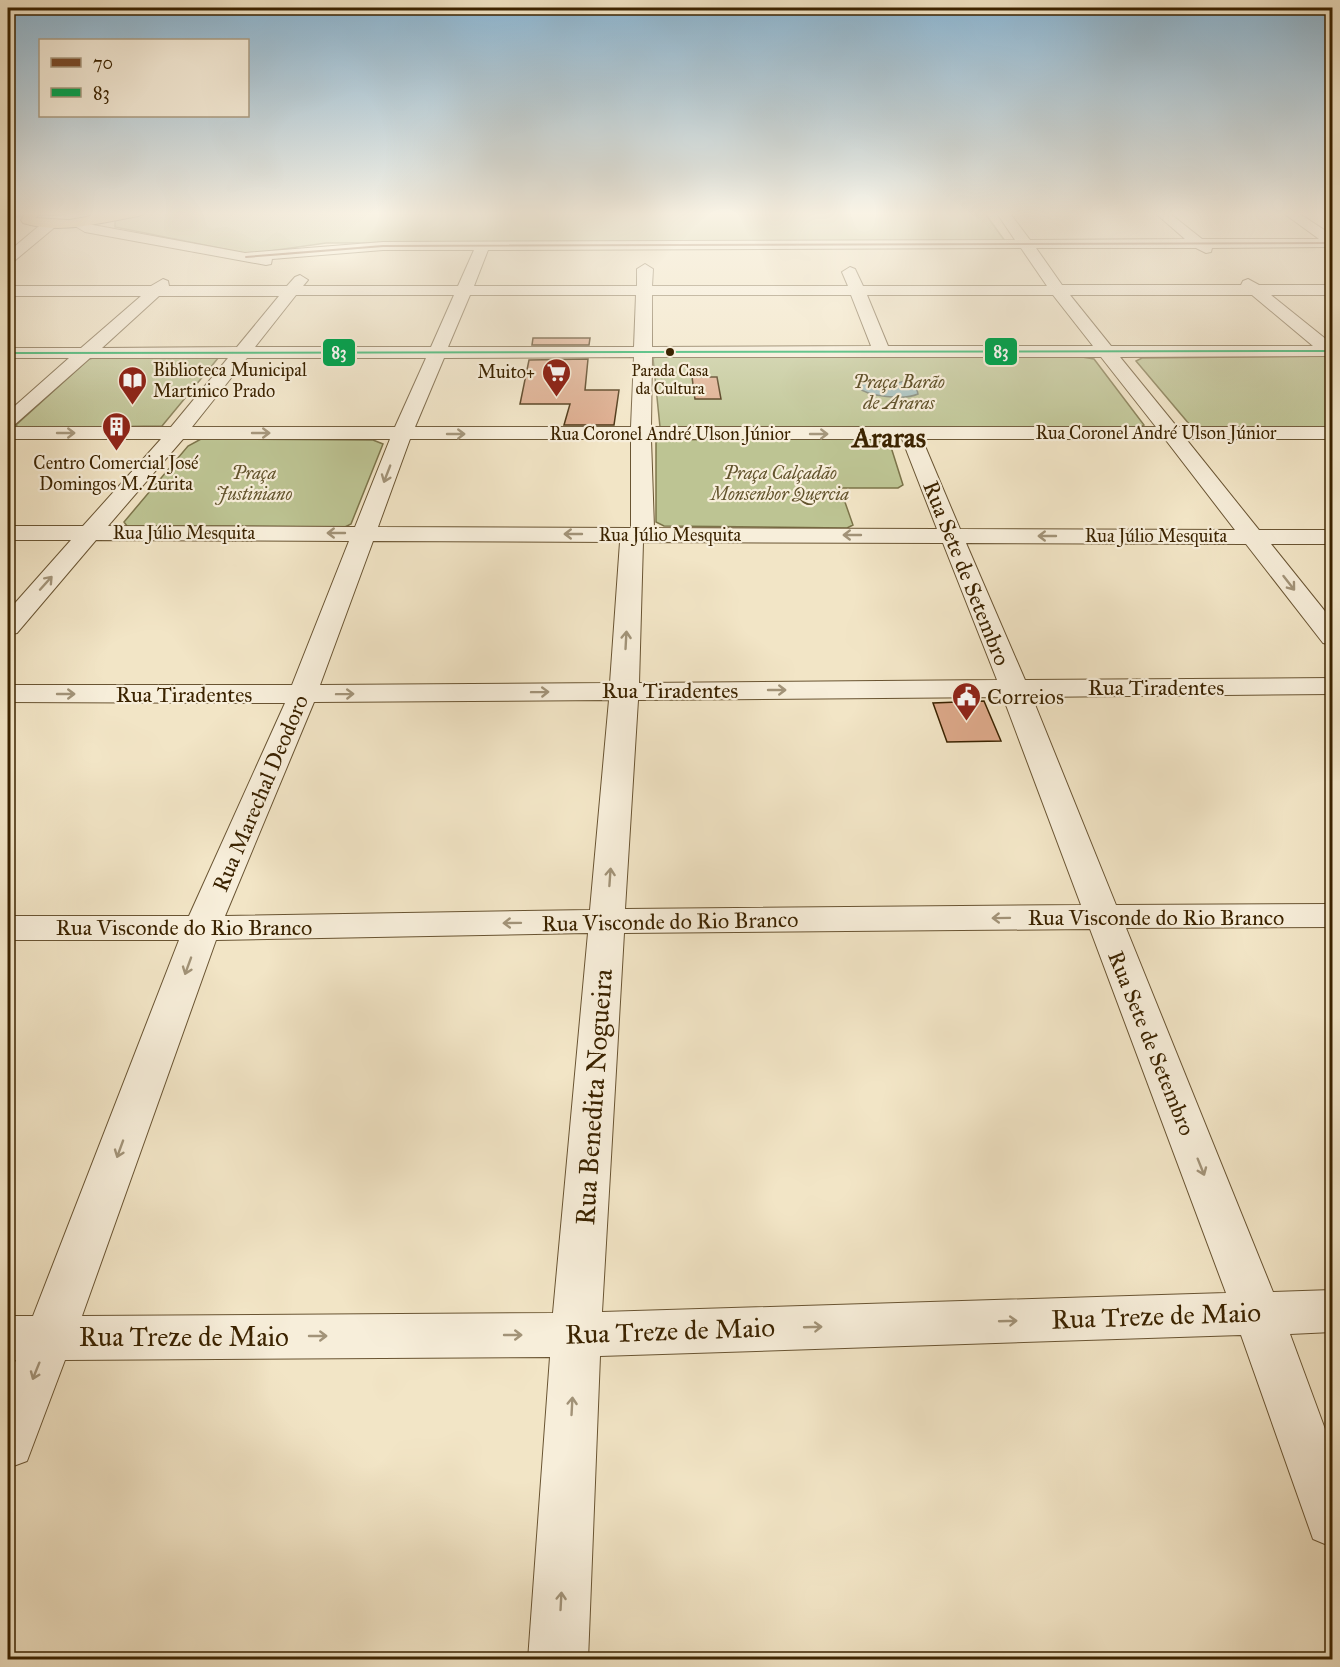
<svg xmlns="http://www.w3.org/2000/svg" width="1340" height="1667" font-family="'IM FELL Great Primer',serif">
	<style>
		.green { fill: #bdc493; stroke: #7c744a; stroke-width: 1.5 }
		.water { fill: #9fbdbe; stroke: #777f72; stroke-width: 1.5 }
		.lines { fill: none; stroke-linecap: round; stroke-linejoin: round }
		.stream { stroke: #777f72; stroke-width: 4 }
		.building { fill: #dca889; stroke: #3b2300; stroke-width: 1.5 }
		.minor-casing { stroke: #695432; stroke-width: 2 }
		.major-casing { stroke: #3b2300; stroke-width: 2 }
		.minor { fill: #f7eeda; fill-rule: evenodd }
		.major { fill: #e9c283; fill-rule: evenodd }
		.bus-1-casing { stroke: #f7eeda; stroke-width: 4.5 }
		.bus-2-casing { stroke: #f7eeda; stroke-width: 4.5 }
		.bus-1 { stroke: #7a4b2a; stroke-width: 2 }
		.bus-2 { stroke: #00a651; stroke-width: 2 }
		.oneway { stroke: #a29378 }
		.bus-dot { fill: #3b2300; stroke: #f7eeda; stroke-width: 2 }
		.labels { text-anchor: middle; stroke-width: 4.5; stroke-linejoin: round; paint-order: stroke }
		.far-bus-label { font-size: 16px; fill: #3b2300; stroke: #f7eeda }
		.far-poi-label { font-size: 18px; fill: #3b2300; stroke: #f7eeda; text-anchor: start }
		.far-park-label { font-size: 18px; font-style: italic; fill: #62532c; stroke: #f7eeda }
		.far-street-label { font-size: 18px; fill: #3b2300; stroke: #f7eeda }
		.street-label { font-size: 22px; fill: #3b2300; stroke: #f7eeda }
		.poi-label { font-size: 22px; fill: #3b2300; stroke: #f7eeda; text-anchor: start }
		.near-street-label { font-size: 27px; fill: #3b2300; stroke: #f7eeda }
		.far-town-label { font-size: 28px; font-weight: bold; fill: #3b2300; stroke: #f7eeda }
		.line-badge { stroke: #f7eeda; stroke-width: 2 }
		.badge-label { font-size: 16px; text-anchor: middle; font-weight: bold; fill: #fff }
	</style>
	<rect width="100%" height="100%" fill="#f2e5c6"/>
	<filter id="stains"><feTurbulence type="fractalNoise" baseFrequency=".00333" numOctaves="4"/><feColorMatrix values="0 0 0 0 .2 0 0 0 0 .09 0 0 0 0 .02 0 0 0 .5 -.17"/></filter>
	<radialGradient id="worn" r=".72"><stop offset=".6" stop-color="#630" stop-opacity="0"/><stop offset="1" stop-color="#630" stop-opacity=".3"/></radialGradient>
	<path class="green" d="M150,212H984L1005,241L326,243L249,254L115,227V221Z
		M659,356L1082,357L1094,359L1144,425L1139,428L668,429L660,427L653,358Z
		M1332,356V429H1207L1190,425L1136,361L1142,358Z
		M98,357H219L162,426L19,428L16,425L89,359Z
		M863,438L890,444L903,485L898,488H840L853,525L847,528L664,526L656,522V442L661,440Z
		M201,439L373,440L383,444L351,524L345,527L127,526L124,522L188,446Z"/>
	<path class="water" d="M905,381L919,384L917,390L918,394C905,400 867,397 858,387L862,383L892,384Z"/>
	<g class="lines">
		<path class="stream" d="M8,216L95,212"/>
	</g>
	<path class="building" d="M533,338H590L589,345H532Z
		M588,359L585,390H619L614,425H564L570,404H520L529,360Z
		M692,377H717L721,399H695Z
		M984,701L1001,741L947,742L933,703Z"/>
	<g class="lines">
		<defs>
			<path id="minor" d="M996,212H1009L1030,240L1185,239L1154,212H1168L1202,239H1319L1282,212H1297L1332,235V247L1212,248L1211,252L1206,253L1196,248H1036L1062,285H1241L1243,281L1248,279L1259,285H1332V295H1271L1332,344V356L1120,357L1177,427H1332V439H1186L1259,530H1332V544H1271L1332,620V645L1323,643L1246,544L966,543L1025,680L1332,678V694L1032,697L1116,905L1332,904V927L1126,928L1273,1292L1332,1290V1332L1290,1334L1332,1448V1547L1313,1539L1241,1335L600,1356L588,1660H528L550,1357L65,1360L27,1461L8,1468V1380L16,1360H8V1316H33L179,940H8V916H189L285,703L8,702V685H292L349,541L96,540L17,633L8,635V611L71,540H8V526H83L161,439H8V412L69,358H8V348H81L141,296H8V286H151L163,279L168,281L169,286H287L295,277L300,275L308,280L303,286H458L474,250H383L272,259L271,264L266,265L85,232L75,226L80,218H90L92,221L90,224L93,225L245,253L383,242L1015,240ZM1021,248L1047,286H863L855,269L850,267L842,272L848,286H652L653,269L645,264L637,269V286H474L488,250ZM296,295H454L431,347H255ZM470,295H636L634,347H448ZM652,295H851L871,346L652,347ZM867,295H1053L1093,346H888ZM1070,295H1252L1313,346H1111ZM159,296H279L237,347L102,348ZM634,357L631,427H415L444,358ZM652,357H1101L1156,427H651ZM90,358H228L171,427H12ZM247,358H426L395,427H192ZM183,439H390L355,527L108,526ZM410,439H631V528L378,527ZM651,439H902L937,529L654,528ZM922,439H1165L1235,530L960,529ZM373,541L620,542L610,683L320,685ZM643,542L943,543L997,680L639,683ZM1003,697L1081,905L625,909L638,700ZM609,700L590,910L225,916L314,702ZM1090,929L1226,1293L602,1312L624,933ZM588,933L553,1313L82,1316L216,940Z
				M50,220L55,221L57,224L55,227L13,262L8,263V252L45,221Z"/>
			<path id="major" d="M26,212H43L35,218L69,220L87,217L97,212H146L139,216C101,222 62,235 23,223L21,220Z"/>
		</defs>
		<use href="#minor" class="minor-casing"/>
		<use href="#major" class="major-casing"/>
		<use href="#minor" class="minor"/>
		<use href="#major" class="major"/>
		<defs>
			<path id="bus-1" d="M246,257L383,246L1332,243"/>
			<path id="bus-2" d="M8,353L1332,351"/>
		</defs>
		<use href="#bus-1" class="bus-1-casing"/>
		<use href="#bus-2" class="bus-2-casing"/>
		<use href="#bus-1" class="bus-1"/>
		<use href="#bus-2" class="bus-2"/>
	</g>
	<defs><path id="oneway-shaft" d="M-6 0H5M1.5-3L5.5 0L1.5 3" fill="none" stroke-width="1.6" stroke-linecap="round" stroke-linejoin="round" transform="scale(1.5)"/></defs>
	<g class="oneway">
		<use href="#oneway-shaft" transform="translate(66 433)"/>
		<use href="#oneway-shaft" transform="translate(261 433)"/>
		<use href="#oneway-shaft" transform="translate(456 434)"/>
		<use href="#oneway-shaft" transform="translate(819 434)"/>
		<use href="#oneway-shaft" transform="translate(387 474) rotate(111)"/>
		<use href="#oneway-shaft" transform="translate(336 533) rotate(180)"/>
		<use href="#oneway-shaft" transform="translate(573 534) rotate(-180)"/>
		<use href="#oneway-shaft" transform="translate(852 535) rotate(-180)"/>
		<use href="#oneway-shaft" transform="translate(1047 536) rotate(-180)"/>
		<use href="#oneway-shaft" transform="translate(46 583) rotate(-48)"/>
		<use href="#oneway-shaft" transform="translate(1289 583) rotate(52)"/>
		<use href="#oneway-shaft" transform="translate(626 640) rotate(-87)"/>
		<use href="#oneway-shaft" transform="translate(777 690)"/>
		<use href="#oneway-shaft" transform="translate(540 692) rotate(-1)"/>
		<use href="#oneway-shaft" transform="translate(66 694)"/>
		<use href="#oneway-shaft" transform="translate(345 694) rotate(-1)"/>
		<use href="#oneway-shaft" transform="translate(610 877) rotate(-86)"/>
		<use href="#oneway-shaft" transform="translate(1001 918) rotate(179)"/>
		<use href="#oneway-shaft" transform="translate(512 923) rotate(179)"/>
		<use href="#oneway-shaft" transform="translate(188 966) rotate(110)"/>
		<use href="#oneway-shaft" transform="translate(120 1149) rotate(110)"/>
		<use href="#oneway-shaft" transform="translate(1201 1167) rotate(68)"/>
		<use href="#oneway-shaft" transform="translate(1008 1321) rotate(-2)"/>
		<use href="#oneway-shaft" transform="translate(813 1327) rotate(-2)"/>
		<use href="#oneway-shaft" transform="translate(513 1335)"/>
		<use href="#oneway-shaft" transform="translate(318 1336)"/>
		<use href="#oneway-shaft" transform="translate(36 1371) rotate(112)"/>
		<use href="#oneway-shaft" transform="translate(572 1406) rotate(-87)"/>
		<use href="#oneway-shaft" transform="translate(561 1601) rotate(-87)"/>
	</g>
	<linearGradient id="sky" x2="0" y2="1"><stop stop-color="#8bb8d7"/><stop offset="0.48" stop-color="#f9f3e5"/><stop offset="1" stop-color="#f9f3e5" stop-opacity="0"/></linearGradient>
	<rect width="1340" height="445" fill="url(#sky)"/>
	<defs>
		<symbol id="supermarket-pin" viewBox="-11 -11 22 30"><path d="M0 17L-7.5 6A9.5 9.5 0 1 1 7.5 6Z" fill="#8f2418" stroke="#f7eeda"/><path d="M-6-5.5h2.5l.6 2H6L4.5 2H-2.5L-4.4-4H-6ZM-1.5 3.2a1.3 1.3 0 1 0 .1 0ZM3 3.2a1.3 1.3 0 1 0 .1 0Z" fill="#fff"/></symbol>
		<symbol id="library-pin" viewBox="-11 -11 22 30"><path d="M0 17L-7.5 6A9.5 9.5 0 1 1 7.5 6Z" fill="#8f2418" stroke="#f7eeda"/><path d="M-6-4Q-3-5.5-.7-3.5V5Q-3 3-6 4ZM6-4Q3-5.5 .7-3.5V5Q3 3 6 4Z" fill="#fff"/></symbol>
		<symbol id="building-pin" viewBox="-11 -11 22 30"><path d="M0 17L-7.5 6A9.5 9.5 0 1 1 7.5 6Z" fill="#8f2418" stroke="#f7eeda"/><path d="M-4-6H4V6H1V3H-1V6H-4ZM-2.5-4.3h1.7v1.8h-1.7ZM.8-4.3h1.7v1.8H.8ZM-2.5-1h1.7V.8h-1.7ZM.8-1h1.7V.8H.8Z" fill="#fff"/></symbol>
		<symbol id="civic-pin" viewBox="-11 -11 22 30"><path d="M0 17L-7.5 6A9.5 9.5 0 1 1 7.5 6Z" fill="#8f2418" stroke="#f7eeda"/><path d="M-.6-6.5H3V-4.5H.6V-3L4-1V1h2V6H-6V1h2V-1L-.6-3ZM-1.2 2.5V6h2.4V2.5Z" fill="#fff"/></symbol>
	</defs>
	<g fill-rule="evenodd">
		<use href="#supermarket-pin" x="540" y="356" width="33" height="45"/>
		<use href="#library-pin" x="116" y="364" width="33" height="45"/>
		<use href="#building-pin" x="100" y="410" width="33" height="45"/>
		<use href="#civic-pin" x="950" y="680" width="33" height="45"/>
	</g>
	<circle class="bus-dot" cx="670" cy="352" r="5"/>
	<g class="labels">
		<g class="far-bus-label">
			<text x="670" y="376">Parada Casa<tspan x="670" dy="18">da Cultura</tspan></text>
		</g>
		<g class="far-poi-label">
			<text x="153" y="376">Biblioteca Municipal<tspan x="153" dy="21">Martinico Prado</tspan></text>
			<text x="535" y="378" text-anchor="end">Muito+</text>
			<text x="116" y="469" text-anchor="middle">Centro Comercial José<tspan x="116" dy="21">Domingos M. Zurita</tspan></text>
		</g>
		<g class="far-park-label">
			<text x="899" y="388">Praça Barão<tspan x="899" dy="21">de Araras</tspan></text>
			<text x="254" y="479">Praça<tspan x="254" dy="21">Justiniano</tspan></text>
			<text x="780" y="479">Praça Calçadão<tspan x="780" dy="21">Monsenhor Quercia</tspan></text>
		</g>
		<g class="far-street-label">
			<text x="1156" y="439">Rua Coronel André Ulson Júnior</text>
			<text x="670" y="440">Rua Coronel André Ulson Júnior</text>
			<text x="184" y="539">Rua Júlio Mesquita</text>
			<text x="670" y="541">Rua Júlio Mesquita</text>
			<text x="1156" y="542">Rua Júlio Mesquita</text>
		</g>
		<g class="street-label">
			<text transform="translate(967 573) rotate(68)" y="8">Rua Sete de Setembro</text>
			<text x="1156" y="695">Rua Tiradentes</text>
			<text x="670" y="698">Rua Tiradentes</text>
			<text x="184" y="702">Rua Tiradentes</text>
			<text transform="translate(260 793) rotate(-67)" y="8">Rua Marechal Deodoro</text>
			<text x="1156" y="925">Rua Visconde do Rio Branco</text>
			<text transform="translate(670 921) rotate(-1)" y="8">Rua Visconde do Rio Branco</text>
			<text x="184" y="935">Rua Visconde do Rio Branco</text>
			<text transform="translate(1152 1043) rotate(68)" y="8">Rua Sete de Setembro</text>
		</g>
		<g class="poi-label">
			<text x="987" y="704">Correios</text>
		</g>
		<g class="near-street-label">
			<text transform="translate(594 1097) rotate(-86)" y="9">Rua Benedita Nogueira</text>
			<text transform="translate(1156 1316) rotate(-2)" y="9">Rua Treze de Maio</text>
			<text transform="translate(670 1331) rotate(-2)" y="9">Rua Treze de Maio</text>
			<text x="184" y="1346">Rua Treze de Maio</text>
		</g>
		<g class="far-town-label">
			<text x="889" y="447">Araras</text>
		</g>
	</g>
	<g class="line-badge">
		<rect x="984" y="337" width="34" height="29" rx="6" fill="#00a651"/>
		<rect x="322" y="338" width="34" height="29" rx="6" fill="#00a651"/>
	</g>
	<g class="badge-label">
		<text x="1001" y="357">83</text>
		<text x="339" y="358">83</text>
	</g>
	<rect width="1340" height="1667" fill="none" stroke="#f2e5c6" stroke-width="30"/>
	<rect x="9" y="9" width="1322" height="1649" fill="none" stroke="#3b2300" stroke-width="3"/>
	<rect x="15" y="15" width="1310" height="1637" fill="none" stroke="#3b2300" stroke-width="1.5"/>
	<rect x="39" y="39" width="210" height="78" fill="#f7eeda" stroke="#ac9d83" stroke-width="1.5"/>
	<rect x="51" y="58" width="30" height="9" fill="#7a4b2a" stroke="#ac9d83" stroke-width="1.5"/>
	<text x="93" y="69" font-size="18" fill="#3b2300">70</text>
	<rect x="51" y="88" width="30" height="9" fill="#00a651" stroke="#ac9d83" stroke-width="1.5"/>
	<text x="93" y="99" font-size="18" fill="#3b2300">83</text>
	<rect width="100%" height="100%" filter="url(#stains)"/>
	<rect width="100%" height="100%" fill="url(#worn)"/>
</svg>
